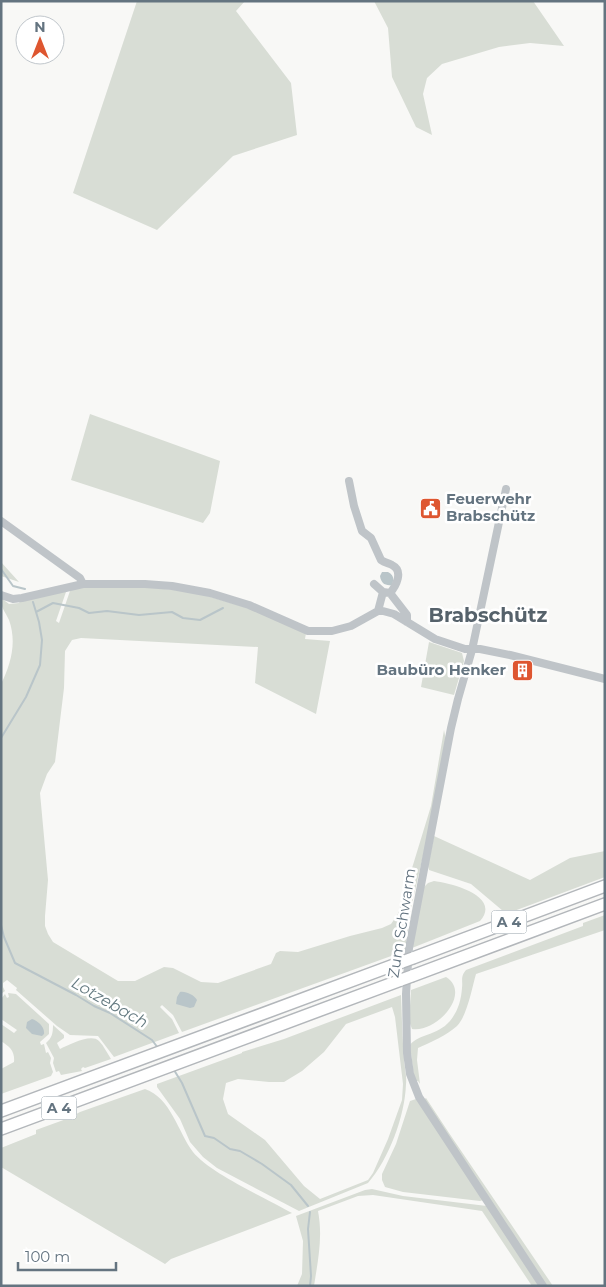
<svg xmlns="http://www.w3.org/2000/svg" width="606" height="1287" font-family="Montserrat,sans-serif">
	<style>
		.green { fill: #d8ddd5; fill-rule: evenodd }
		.water { fill: #b9c5c9 }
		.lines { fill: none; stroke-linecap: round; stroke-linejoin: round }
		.stream { stroke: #b9c5c9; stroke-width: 2 }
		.highway-casing { stroke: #b3b7bb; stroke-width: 14 }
		.minor { stroke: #bfc4c8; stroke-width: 8 }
		.highway { stroke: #fff; stroke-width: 11 }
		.highway-bridge-casing { stroke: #b3b7bb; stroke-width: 14; stroke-linecap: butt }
		.highway-bridge { stroke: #fff; stroke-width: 11 }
		.labels { text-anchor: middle; stroke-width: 5; stroke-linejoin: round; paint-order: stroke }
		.shield { fill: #fff; stroke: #929ea6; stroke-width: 1 }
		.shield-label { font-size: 14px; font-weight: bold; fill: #647480 }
		.poi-label { font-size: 15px; font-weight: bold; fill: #647480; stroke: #fff; text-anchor: start }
		.street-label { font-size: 15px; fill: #647480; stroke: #fff }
		.water-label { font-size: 16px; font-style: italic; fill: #647a81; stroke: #fff }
		.district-label { font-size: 20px; font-weight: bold; fill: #56626b; stroke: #fff }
	</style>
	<rect width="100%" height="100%" fill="#f8f8f6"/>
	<path class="green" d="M137,1H245L236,11L291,83L297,135L233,156L157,230L73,193Z
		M374,1H533L564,46L530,43L499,47L442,64L427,78L423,94L432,135L416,127L392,77L388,28Z
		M90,414L220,461L210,513L203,523L71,480Z
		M1,562L19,582L1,576Z
		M135,586L194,592L251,609L306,633L305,639L330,641L316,714L255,683L258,647L81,638L72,640L65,651L64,688L55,762L47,774L40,793L48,880L45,916V926L48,934L53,942L118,981H135L164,967L173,968L201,982L218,983L271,964L276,953L280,951L298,952L350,936L382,928L391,924L398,914L431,806L444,730L446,740L427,839L410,912L405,951L182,1032L173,1015L162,1005L160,1007L172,1019L179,1033L114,1057L98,1036L70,1035L57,1026L16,990L17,988L7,980L3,983V987L5,991L1,994V684C11,664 17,642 9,620C5,611 1,609 1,598L9,604L19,603L20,601L67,589L56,621L59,623L71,588Z
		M429,642L462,653L464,661L454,695L421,687Z
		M434,836L530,880L570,858L605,851V877L514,911H503L471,884L429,870L428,866Z
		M434,881C451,883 502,896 480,921L412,948L423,888L428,883Z
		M605,915V930L476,974C472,988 467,1016 457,1026C446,1036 431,1042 418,1048L417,1060L420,1084L418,1081H416L414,1078L410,1045C418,1034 437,1036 450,1021C458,1011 461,1001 462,988C463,981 460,977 466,970L583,926V923Z
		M446,977C472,993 437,1033 412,1029L409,1021L411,990Z
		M8,993L16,994L49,1024V1034L40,1042L41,1045L44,1044L46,1053L48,1052L51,1058L50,1063L53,1072L51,1076L1,1094V1069L14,1062C15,1051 10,1047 1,1041V1024L14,1033L17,1030L1,1019V999L5,994L7,998L9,997Z
		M401,995C402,1016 402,1036 404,1057C404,1066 407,1075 406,1084C405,1116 389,1159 368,1183L299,1211L217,1168L203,1157L190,1142L180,1119L157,1087V1084L242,1053V1052L284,1039ZM392,1007L395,1017L403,1084L402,1100L388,1139L373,1173L368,1180L320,1199L304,1186L265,1140L228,1114L223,1099L226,1083L238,1079L269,1082H284L302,1071L324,1052L346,1024Z
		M53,1025L64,1035V1038L57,1043L60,1049C69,1045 91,1033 99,1041C104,1046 107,1053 111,1059L85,1068L83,1067L81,1069L82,1071L61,1075L59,1071L56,1072L53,1063L54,1058L46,1043C52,1038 53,1033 53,1025Z
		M145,1089C171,1098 178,1132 193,1152C211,1174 266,1198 292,1213L171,1259L165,1264L1,1167V1148L36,1134V1130L69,1118L80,1112Z
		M426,1098L449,1133L553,1286H546L423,1100Z
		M416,1099L419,1103L483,1200L480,1201L403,1192L385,1187L382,1180V1174L396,1144L410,1101Z
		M372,1189L403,1196L487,1206L539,1286H532L482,1211L373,1195L358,1196L318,1211C323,1237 318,1260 314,1286H297L302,1274L303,1241L296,1216L365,1190Z"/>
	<path class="water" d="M382,572H388C394,575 394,579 392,585C385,586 381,583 380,576Z
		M180,992C186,991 194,995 197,1000L194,1007L190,1008L176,1004L177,997Z
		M32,1019C38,1021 45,1027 44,1034L42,1036L32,1034L26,1028L27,1022Z"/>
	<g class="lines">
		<path class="stream" d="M1,569L13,586L25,589
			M36,612L53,603L79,608L89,613L107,611L139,615L172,612L183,618L200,620L223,608
			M1,738L26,697L40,665L42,640L39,622L33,602
			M1,925L4,937L15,963L76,995L94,1006L110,1013L152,1040L158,1048
			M174,1070L182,1083L205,1136L214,1138L230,1149L240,1151L262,1164L291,1185L308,1206
			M310,1286L311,1276L308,1229L310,1212"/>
		<defs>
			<path id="highway" d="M413,958L605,886
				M412,976L605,904
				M1,1111L402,962
				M1,1129L401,980"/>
		</defs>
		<use href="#highway" class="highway-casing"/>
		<path class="minor" d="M349,481L354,506L362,531L371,538L381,560C385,563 389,563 392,565C404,571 396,586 390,593
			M506,489L472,650L458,699L451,728L409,948L406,994L407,1053L410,1074L419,1097L543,1286
			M1,521L80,578L83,584
			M374,584L383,592
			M1,595L13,599L22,598L83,584H145L172,586L210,593L249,605L308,631H332L351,626L378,611
			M378,611H383L394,614L435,639L465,649H480L510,655L605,679
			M378,611L383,592L390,593L407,615V622"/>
		<use href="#highway" class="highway"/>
		<defs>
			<path id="highway-bridge" d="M402,962L413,958
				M401,980L412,976"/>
		</defs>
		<use href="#highway-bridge" class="highway-bridge-casing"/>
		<use href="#highway-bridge" class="highway-bridge"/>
	</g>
	<defs>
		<symbol id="civic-square" viewBox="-11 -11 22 22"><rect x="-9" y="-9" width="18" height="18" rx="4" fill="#de5630" stroke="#fff"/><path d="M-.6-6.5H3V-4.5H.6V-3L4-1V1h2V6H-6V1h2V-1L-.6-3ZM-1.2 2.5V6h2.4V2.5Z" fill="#fff"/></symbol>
		<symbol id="building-square" viewBox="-11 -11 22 22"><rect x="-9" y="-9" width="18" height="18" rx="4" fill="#de5630" stroke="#fff"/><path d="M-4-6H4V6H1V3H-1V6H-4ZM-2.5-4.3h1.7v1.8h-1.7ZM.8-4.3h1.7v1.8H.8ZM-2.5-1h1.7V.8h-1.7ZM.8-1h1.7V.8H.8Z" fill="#fff"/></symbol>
	</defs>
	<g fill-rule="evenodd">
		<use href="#civic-square" x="418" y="496" width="25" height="25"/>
		<use href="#building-square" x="510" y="658" width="25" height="25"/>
	</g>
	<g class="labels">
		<g class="shield">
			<rect x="491.5" y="910.5" width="35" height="23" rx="4"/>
			<rect x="41.5" y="1096.5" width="35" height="23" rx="4"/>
		</g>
		<g class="shield-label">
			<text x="509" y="927">A 4</text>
			<text x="59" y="1113">A 4</text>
		</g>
		<g class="poi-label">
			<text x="446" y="504">Feuerwehr<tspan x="446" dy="17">Brabschütz</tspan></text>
			<text x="506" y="675" text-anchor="end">Baubüro Henker</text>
		</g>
		<g class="street-label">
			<text transform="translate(402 923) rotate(-81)" y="5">Zum Schwarm</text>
		</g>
		<g class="water-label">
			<text transform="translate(110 1002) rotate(30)" y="6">Lotzebach</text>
		</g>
		<g class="district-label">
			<text x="488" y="622">Brabschütz</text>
		</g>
	</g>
	<rect width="606" height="1287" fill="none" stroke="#647480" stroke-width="5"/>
	<g transform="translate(40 40)"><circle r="24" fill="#ffffff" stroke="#c1c7cc"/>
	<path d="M0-4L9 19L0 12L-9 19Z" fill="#de5630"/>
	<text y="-8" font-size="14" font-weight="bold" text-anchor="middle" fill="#647480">N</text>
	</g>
	<path d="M18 1262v8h98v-8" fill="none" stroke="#647480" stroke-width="2.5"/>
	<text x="25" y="1262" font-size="15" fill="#647480" stroke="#ffffff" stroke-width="4" paint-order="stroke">100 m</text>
</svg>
